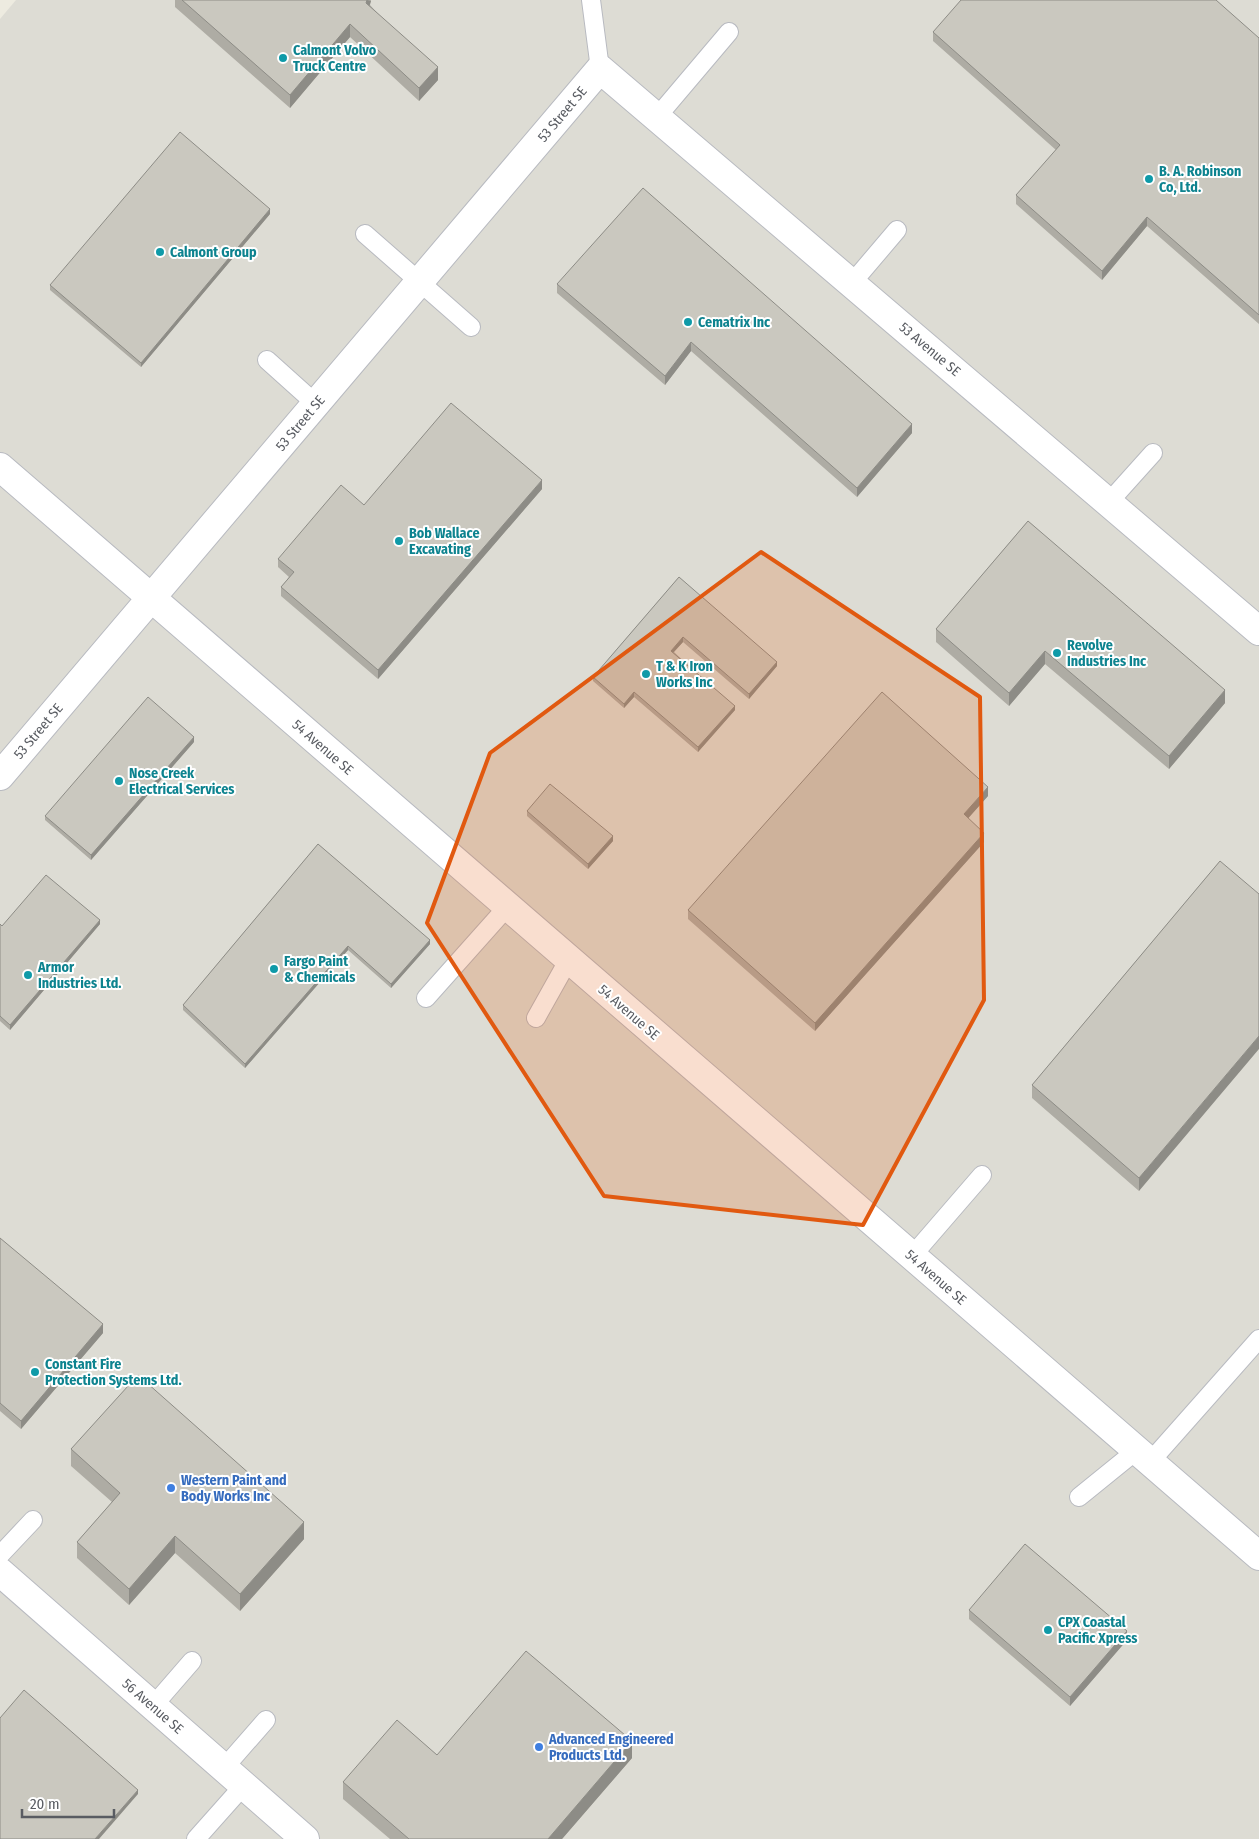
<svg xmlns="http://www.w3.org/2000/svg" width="1259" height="1839" font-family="'Fira Sans Condensed',sans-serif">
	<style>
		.industrial { fill: #dddcd4 }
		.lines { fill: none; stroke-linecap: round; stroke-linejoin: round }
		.service-casing { stroke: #b8bac0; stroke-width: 20 }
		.minor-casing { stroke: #b8bac0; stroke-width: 30 }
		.service { stroke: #fff; stroke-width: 18 }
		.minor { stroke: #fff; stroke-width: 28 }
		.wall { fill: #aeaca4 }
		.shaded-wall { fill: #8d8c86 }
		.building { fill: #cac8bf; stroke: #8d8c86 }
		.marked { fill: #e15910; fill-opacity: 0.2; stroke: #e15910; stroke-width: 4; stroke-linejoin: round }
		.culture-dot { fill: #0f9aa8; stroke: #fff; stroke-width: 2 }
		.shop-dot { fill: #3f7fe0; stroke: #fff; stroke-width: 2 }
		.labels { text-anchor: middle; stroke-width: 4; stroke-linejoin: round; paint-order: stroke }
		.culture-label { font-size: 14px; font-weight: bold; fill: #0d838f; stroke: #fff; text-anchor: start }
		.street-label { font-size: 14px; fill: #595c62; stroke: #fff }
		.shop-label { font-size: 14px; font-weight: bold; fill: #366cbe; stroke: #fff; text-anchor: start }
	</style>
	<rect width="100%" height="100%" fill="#edebe0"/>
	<path class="industrial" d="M16,0H1259V1839H0V19Z"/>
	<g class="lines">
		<defs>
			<path id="service" d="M591,0L600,69
				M657,117L729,32
				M365,234L471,327
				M852,283L897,230
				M267,360L316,404
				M1109,502L1153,453
				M426,998L508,906
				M536,1018L569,959
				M912,1256L982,1175
				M1150,1462L1259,1339
				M1079,1497L1137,1450
				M0,1555L33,1520
				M153,1706L192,1661
				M224,1768L266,1720
				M196,1839L244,1785"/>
			<path id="minor" d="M0,467L1259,1556
				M0,776L600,69L1259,631
				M0,1572L305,1839"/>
		</defs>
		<use href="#service" class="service-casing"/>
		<use href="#minor" class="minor-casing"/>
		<use href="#service" class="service"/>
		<use href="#minor" class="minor"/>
	</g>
	<path class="wall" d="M175,0H371L370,5L438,80L419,101L350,37L290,108L175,7Z
		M933,32L1259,38V324L1147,226L1102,280L1016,204V195L1056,150L933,41Z
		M270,214L141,367L50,290V285Z
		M557,284L912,433L857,497L691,351L665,385L557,293Z
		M542,489L378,679L281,596V587L289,577L278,567V559L364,505Z
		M1028,521L1225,703L1169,769L1045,664L1009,706L936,642V629Z
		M679,577L777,666L749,699L683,642L674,652L735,710L698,752L634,697L624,708L593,681V677Z
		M194,742L91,860L45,820V816Z
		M988,796L968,818L984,842L815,1031L688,919V910Z
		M527,811L613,841L588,869L527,816Z
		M318,844L430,944L391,988L348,950L245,1068L183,1010V1005Z
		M1220,861L1139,1191L1032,1098V1085Z
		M0,924L2,926L100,924L10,1030L0,1021Z
		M0,1238L103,1333L21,1429L0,1411Z
		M71,1449L304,1539L240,1611L175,1553L129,1605L77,1558V1542L112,1502L71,1466Z
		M969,1610L1127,1640L1070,1706L969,1619Z
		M437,1755L632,1758L562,1839H390L343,1799V1782Z"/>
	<path class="shaded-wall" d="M367,0L371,1L366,16V3Z
		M350,24V37L290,108V95Z
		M438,67V80L419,101V88Z
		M270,209V214L141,367V363Z
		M1147,217V226L1102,280V271Z
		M691,342V351L665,385V376Z
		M912,424V433L857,497V488Z
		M542,480V489L378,679V670Z
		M683,637V642L671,655V651Z
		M1045,651V664L1009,706V693Z
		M777,662V666L749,699V694Z
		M1225,690V703L1169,769V756Z
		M634,692V697L624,708V704Z
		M735,706V710L698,752V747Z
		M194,737V742L91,860V855Z
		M988,787V796L964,823V814Z
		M984,833V842L815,1031V1023Z
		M613,836V841L588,869V864Z
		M100,920V924L10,1030V1025Z
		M430,940V944L391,988V984Z
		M348,946V950L245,1068V1064Z
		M1259,1036V1049L1139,1191V1178Z
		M103,1324V1333L21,1429V1421Z
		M304,1522V1539L240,1611V1594Z
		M175,1536V1553L129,1605V1589Z
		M1127,1631V1640L1070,1706V1697Z
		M632,1741V1758L562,1839H548Z
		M138,1790V1794L99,1839H95Z"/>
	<path class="building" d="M182,0H367L366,3L438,67L419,88L350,24L290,95Z
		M961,0H1216L1259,38V315L1147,217L1102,271L1016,195L1060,145L933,32Z
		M180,132L270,209L141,363L50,285Z
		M643,188L912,424L857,488L691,342L665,376L557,284Z
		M451,403L542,480L378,670L281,587L294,572L278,559L341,485L364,505Z
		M1028,521L1225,690L1169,756L1045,651L1009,693L936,629Z
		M679,577L777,662L749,694L683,637L671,651L735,706L698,747L634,692L624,704L593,677Z
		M882,692L988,787L964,814L984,833L815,1023L688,910Z
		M148,697L194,737L91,855L45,816Z
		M550,784L613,836L588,864L527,811Z
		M318,844L430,940L391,984L348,946L245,1064L183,1005Z
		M1220,861L1259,894V1036L1139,1178L1032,1085Z
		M46,875L100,920L10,1025L0,1016V924L2,926Z
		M0,1238L103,1324L21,1421L0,1403Z
		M138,1375L304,1522L240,1594L175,1536L129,1589L77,1542L120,1493L71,1449Z
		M1025,1544L1127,1631L1070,1697L969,1610Z
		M526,1651L632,1741L548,1839H409L343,1782L397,1720L437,1755Z
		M24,1690L138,1790L95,1839H0V1718Z"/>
	<path class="marked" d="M761,552L980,697L984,1000L863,1225L604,1196L427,923L490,753Z"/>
	<g class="culture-dot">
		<circle cx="283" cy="58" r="5"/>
		<circle cx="1149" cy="179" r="5"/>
		<circle cx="160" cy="252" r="5"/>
		<circle cx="688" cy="322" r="5"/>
		<circle cx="399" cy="541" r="5"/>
		<circle cx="1057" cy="653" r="5"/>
		<circle cx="646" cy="674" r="5"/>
		<circle cx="119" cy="781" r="5"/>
		<circle cx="274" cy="969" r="5"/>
		<circle cx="28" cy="975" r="5"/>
		<circle cx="35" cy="1372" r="5"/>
		<circle cx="1048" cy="1630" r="5"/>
	</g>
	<g class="shop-dot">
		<circle cx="171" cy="1488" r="5"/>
		<circle cx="539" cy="1747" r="5"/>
	</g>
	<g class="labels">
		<g class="culture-label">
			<text x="293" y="55">Calmont Volvo<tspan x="293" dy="16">Truck Centre</tspan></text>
			<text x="1159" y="176">B. A. Robinson<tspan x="1159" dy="16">Co, Ltd.</tspan></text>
			<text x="170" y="257">Calmont Group</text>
			<text x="698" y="327">Cematrix Inc</text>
			<text x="409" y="538">Bob Wallace<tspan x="409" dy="16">Excavating</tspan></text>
			<text x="1067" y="650">Revolve<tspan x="1067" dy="16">Industries Inc</tspan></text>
			<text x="656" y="671">T &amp; K Iron<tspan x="656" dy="16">Works Inc</tspan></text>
			<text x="129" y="778">Nose Creek<tspan x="129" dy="16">Electrical Services</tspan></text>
			<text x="284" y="966">Fargo Paint<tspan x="284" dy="16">&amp; Chemicals</tspan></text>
			<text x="38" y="972">Armor<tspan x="38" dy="16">Industries Ltd.</tspan></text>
			<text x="45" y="1369">Constant Fire<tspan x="45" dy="16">Protection Systems Ltd.</tspan></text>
			<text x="1058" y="1627">CPX Coastal<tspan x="1058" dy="16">Pacific Xpress</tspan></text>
		</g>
		<g class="street-label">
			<text transform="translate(562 114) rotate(-50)" y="5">53 Street SE</text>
			<text transform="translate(930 349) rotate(40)" y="5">53 Avenue SE</text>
			<text transform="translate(300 423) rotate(-50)" y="5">53 Street SE</text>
			<text transform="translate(38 731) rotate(-50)" y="5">53 Street SE</text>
			<text transform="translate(323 747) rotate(41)" y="5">54 Avenue SE</text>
			<text transform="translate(629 1012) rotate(41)" y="5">54 Avenue SE</text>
			<text transform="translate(936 1277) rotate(41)" y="5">54 Avenue SE</text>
			<text transform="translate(153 1706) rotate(41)" y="5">56 Avenue SE</text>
		</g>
		<g class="shop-label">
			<text x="181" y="1485">Western Paint and<tspan x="181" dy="16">Body Works Inc</tspan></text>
			<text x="549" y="1744">Advanced Engineered<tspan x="549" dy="16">Products Ltd.</tspan></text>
		</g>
	</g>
	<path d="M22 1809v8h92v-8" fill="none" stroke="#595c62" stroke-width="2.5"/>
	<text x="30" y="1809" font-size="15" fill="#595c62" stroke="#ffffff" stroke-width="4" paint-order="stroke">20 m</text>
</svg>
